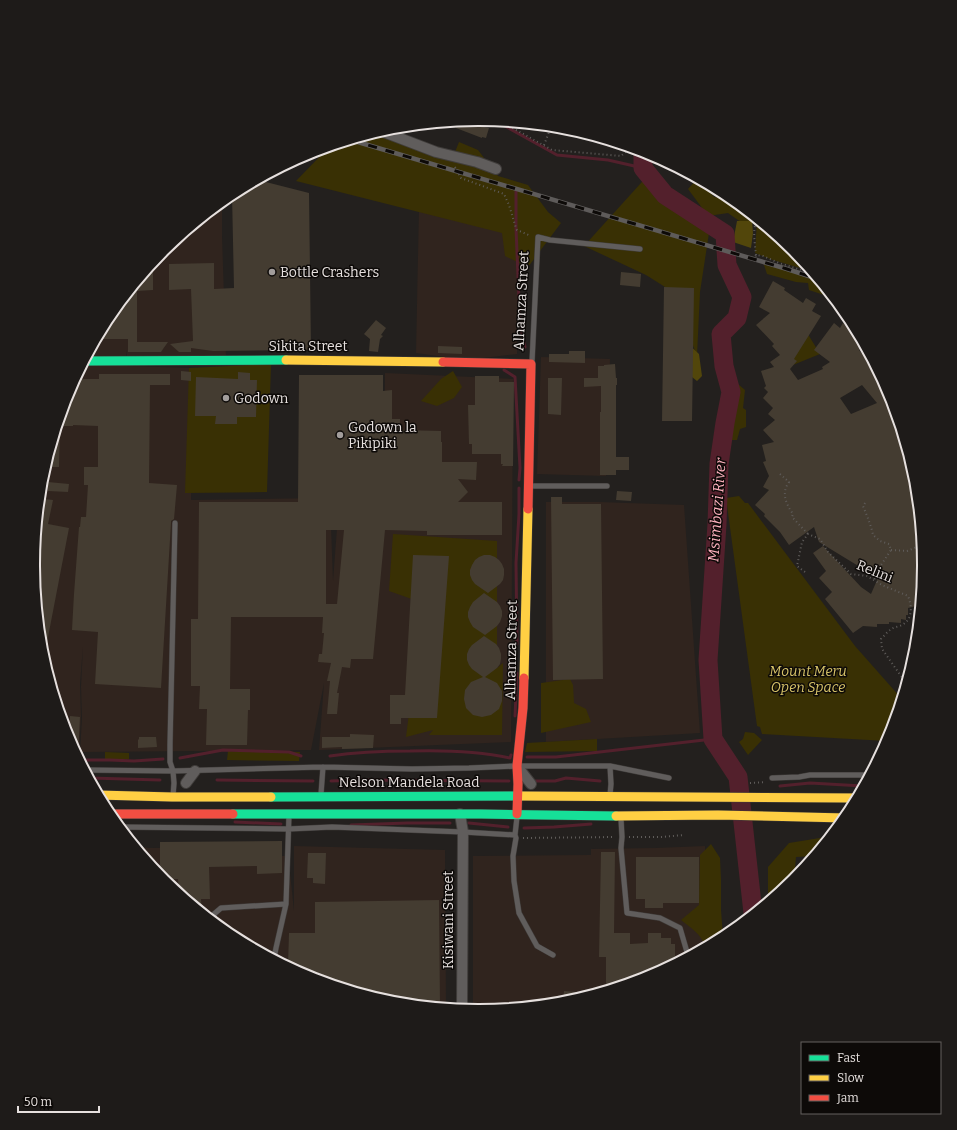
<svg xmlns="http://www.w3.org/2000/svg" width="957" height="1130" font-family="Bitter,serif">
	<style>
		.built { fill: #30241e }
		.green { fill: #393004 }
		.forest { fill: #52460b }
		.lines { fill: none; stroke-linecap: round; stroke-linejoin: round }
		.stream { stroke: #53202c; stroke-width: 3 }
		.river { stroke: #53202c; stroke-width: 19 }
		.building { fill: #443c31; fill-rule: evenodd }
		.lane-casing { stroke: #403d3b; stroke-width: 6 }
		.street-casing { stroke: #403d3b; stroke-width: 12 }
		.fast-casing { stroke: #403d3b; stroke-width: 10 }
		.slow-casing { stroke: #403d3b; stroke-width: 10 }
		.jam-casing { stroke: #403d3b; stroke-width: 10 }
		.path { stroke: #5f5c5a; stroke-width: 2; stroke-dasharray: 1 3; stroke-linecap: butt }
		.lane { stroke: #605d5c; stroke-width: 5 }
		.street { stroke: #605d5c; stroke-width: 10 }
		.fast { stroke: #16e098; stroke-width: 9 }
		.slow { stroke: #ffcf43; stroke-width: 9 }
		.jam { stroke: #f24e42; stroke-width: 9 }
		.rail-casing { stroke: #5e5b5a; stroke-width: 4.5 }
		.rail { stroke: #0d0a08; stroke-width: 3; stroke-dasharray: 9; stroke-linecap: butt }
		.poi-dot { fill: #a29d9b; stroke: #0d0a08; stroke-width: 1.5 }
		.labels { text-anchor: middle; stroke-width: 3; stroke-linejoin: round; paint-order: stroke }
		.poi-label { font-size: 14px; fill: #e6e0de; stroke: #0d0a08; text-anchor: start }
		.street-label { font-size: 14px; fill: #e6e0de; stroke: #0d0a08 }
		.park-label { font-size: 14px; font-style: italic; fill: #d6c268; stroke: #0d0a08 }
		.water-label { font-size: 15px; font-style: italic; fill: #fcb0bd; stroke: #0d0a08 }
		.rim { fill: none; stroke: #e6e0de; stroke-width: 2 }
	</style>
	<rect width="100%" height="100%" fill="#23201e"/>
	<path class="built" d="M222,202V236L226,357L127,356V350L126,357H87L108,317L164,250Z
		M419,208L519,234L517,354L467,360L416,353Z
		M541,357L610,359L606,476L537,474Z
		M84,363H94L95,379L94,365L193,368L191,500L330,498L333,581L339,502L384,497L385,373L513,379L511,742L319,750L324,683L311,750L80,752L82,718L81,687L83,646L80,684L81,716L79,753H76L67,735L42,652L33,565L42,478L67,394Z
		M546,502H599L684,505L700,733L546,742Z
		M136,846L149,848L276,847L277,856H288V853L294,911V846L445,850L446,1007L391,1002L308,976L231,935L163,880Z
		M705,846L708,945L649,977L565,1002L478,1010H473V856L591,855V849L656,848Z"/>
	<path class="green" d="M375,133L455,152L459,142L478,150L498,176L528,185L548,212L561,223L528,267L505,256L502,233L296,181L329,147Z
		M650,173L709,233L700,292L697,356L673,292L646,275L584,246Z
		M697,179L700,181L714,197L724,198L720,191L726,195L754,217L745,225L728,213L708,216L688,189Z
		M757,220L794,251L807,270L773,260L755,253Z
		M763,262L764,264L817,279L833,298L809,290L808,283L796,282L767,274Z
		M803,326L820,354L788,367Z
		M271,364L267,492L185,493L189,368Z
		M453,371L462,387L454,398L437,406L421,401L441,379Z
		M738,384L745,390L743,408L746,410V427L740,429L737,440H730Z
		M739,496L745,503H748L855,646L901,698L890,736L887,741L762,734L760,727L757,726L726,498Z
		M393,534L497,541V668L496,669L503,663L502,735H429L433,730L406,737L423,603L389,591Z
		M570,679L573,685L574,703L586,709L591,722L541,733V683Z
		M745,732L754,733L762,740L748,755L739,742L743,739Z
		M597,739V751L525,752L527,743Z
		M228,751L300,752L299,761L227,760Z
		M105,752L129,753V759L105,760Z
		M826,837L827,839L813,856L796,857L794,880L768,901V867L789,843Z
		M711,844L720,858L721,880V910L723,937L705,946C701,934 691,928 681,920L699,905L700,855Z"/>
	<path class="forest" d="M737,221H752L753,233L751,248L733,242Z
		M686,342L699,354L702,376L697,381L687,373Z"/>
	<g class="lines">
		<path class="stream" d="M496,121L557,155L608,160L643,168
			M516,191V228L520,325L525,347
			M504,370L515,377L520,468L519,480
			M517,644L516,563L519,514V488
			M515,716L517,673
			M330,756C357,752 383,751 410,751C444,750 477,751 510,758L511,755
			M527,757H556L713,739
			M180,758L223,750L289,752L301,756
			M80,760H110L134,761L163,759
			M90,778L160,780
			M217,780L313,781
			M331,781L360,780L509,781
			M532,781H555L566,778L600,781
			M780,786L810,783L863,786
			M235,822L281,824
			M469,823L508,827
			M351,825L407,823H450
			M524,828L554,827L591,824"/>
		<path class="river" d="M643,152V168L665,195L725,234L727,265L742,297L737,318L721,334L724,366L731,392L725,423L719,464L717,524L708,660L713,739L738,777L753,913"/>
	</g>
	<path class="building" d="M479,120H485L484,127L489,128L486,138L482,137V138L456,128L458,122Z
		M258,180L309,193L311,350L213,351L191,348V352H179L170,344L193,341L191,289L169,290V264L214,263V289L234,288L232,194Z
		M153,263V290L137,291V342H168L163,349L161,352H128V339H97L108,317Z
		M621,272L641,274L640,287L620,285Z
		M773,281L785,288L784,290L803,303L806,298L816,304L812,311L821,316L794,359L797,361L790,369L798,380L823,369L822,367L830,362L814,350L834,323L840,328L843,323L850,328L849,330L861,340L862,341L859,345L861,348L859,350L878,372L890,395L915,478L924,565L920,605L908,608V615H906V620L901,619V623L889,622V624H877V627L863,626L853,633L825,599L832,592L819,578L826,571L813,553L823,546L861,587L871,594L878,578L819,542L814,527L789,545L780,532L764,516L765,514L755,505L769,490L763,487L769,476L763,462L766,461L762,445L774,442L763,430L775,420L768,414L773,408L763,398L768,392L764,388L766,386L761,371L774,367L770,362L780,355L772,346L774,344L756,325L770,313L759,307ZM862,385L877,403L851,414L840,398Z
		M664,287L694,288L692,421H662Z
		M376,320L386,328L381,335L383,336L380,339L378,352L369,351L370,339L364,334Z
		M438,346L462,347V354L438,353Z
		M569,351H585V363L549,362V354H569Z
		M615,364L616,378H617V385H616V457H629V470H616V475H600V412H601V386L584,387V378H598V366H604V365Z
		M181,371L191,372V381L181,380Z
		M238,372L250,373V380H257L256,417H237V424H215L216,416H195L196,377L238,379Z
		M99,374H170V385H150L149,483L177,485L174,519L171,521V523L161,688L95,684L98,632L72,630L74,594L79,527H80L81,517H86L88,485H84V467H98V426L73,425V426H57L67,394L75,379H99Z
		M299,375H383V391L392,390V419H400V430L441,431V442H442V462H477L476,480L458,479L468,492L458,502H502V535H427V531L385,530L373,659H351L350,668L342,667L337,693H339L337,714H327L330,681H327L331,663L318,662L319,654H322L324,633H322L323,617H231L230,689H250V710H248L247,745H206L207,709H199L200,686H191V619H198L199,502H298ZM326,530H344L337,604H326Z
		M475,376H499V382H514L513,466H502L503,464H501V454H472V444H469L468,405H475Z
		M548,378H562L561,415L548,414Z
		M57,427H60L59,467H45Z
		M48,482L69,484L68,492L48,491Z
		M617,491L632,492L631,501L616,500Z
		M551,497H562V504H601L603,679L553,680Z
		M44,499L53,500L48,524L69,528L44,658H43L42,652L33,565L39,502H44Z
		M413,555L449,556L437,718H401V724H390V695H405Z
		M484,555H490L495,557L499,560L502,564L504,569V575L503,580L500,584L488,593L475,584L472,580L470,575V570L472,565L475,560L479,557Z
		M484,593L497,602L500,606L502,611V616L500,622L497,626L485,635L473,627L470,622L468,617V612L470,607L473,602Z
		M484,636L496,644L499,648L501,654V659L500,664L497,668L485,677L497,683L502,691V701L499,709L491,715L482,717L473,715L466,708L464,699L465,690L471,682L483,677L472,669L469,665L467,660V654L469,649L472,645Z
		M70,716L80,717L78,756L69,740Z
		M350,734L374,735L373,748L342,749V747L322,748V737H350Z
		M139,737H156L157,747L138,748V740L139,739Z
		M282,841V873L257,874V866L209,867L210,899H201L202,911L179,892L178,879H163L160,876V842Z
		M601,852H615L614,933H630V944L648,943V933H661V938H671V944H675V959H672V964L661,965V970L649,977L606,990V957H599Z
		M308,853H326L325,884L313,883V878H307Z
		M636,857H699V903H663V908H645V899H636Z
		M439,900L440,1007L391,1002L308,976L288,966L289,933H315V902Z
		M564,991L577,992L576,999L563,1002Z"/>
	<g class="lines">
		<defs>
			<path id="lane" d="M532,362L538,237L550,240L640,249
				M529,486H607
				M610,766L611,784L610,795
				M85,770L173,771L323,767L412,769L469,768L517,766H610L669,778
				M772,778L799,777L810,775H869
				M321,794L323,767
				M173,796L174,783L173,771L170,762V744L175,523
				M517,817L515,835L516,838L513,856L514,881L519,913L537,946L553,955
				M621,819L622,837L621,848L627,913L660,918L680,928L687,952V956
				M120,827L288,829L332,827L463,832L515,835
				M214,921V914L221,908L286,904
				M274,959L276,948L286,904L289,815"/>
			<path id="street" d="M381,131L436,152L477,162L496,169
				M517,766L531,784
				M186,783L195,771
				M460,814L463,832L462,1009"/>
			<path id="fast" d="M85,361L286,360
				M271,797L521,796
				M233,814H481L616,816"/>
			<path id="slow" d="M286,360L443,362
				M524,678L528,509
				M98,795L172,797H271
				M521,796L856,798
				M616,816L718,815L845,818"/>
			<path id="jam" d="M443,362L531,364L528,509
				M109,814H233
				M517,814L518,784L517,766L523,708L524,678"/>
		</defs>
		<use href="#lane" class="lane-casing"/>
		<use href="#street" class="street-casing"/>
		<use href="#fast" class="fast-casing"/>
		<use href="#slow" class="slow-casing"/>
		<use href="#jam" class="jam-casing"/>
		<path class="path" d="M502,122L552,150L621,156L630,148
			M544,145L551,127
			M455,167L461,178L504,194L509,205L516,228L517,230L531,236
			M770,231L794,252L802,261L804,272
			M756,255C755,244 752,230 757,220
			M754,260L756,255L763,256L779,263L814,274
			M780,474L789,482C781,493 786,504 793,514L792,517L808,534
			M865,503L863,506C867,516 871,525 873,535L880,541L889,544L891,550L881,565L874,580
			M891,550L907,551L922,545
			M805,572L797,566L802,542L808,534L820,539L828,552L851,574L867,576L882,585L908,596C912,606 913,619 902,625C898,627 893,627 890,630C887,632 884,636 881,639L882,649L906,683
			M750,783L765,782
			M629,837H661L684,835
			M523,838L615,837"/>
		<use href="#lane" class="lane"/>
		<use href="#street" class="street"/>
		<use href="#fast" class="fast"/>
		<use href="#slow" class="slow"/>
		<use href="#jam" class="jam"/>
		<defs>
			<path id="rail" d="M351,140L787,269L818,279"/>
		</defs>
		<use href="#rail" class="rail-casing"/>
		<use href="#rail" class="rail"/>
	</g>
	<g class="poi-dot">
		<circle cx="272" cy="272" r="4"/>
		<circle cx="226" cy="398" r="4"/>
		<circle cx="340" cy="435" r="4"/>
	</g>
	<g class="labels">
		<g class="poi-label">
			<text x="280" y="277">Bottle Crashers</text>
			<text x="234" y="403">Godown</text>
			<text x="348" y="432">Godown la<tspan x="348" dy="16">Pikipiki</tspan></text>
		</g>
		<g class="street-label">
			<text transform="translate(521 301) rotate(-87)" y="5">Alhamza Street</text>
			<text x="308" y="351">Sikita Street</text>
			<text transform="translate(875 571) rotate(22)" y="5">Relini</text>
			<text transform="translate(511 650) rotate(-89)" y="5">Alhamza Street</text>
			<text x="409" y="787">Nelson Mandela Road</text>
			<text transform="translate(448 920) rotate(-90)" y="5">Kisiwani Street</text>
		</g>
		<g class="park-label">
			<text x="808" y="676">Mount Meru<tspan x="808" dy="16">Open Space</tspan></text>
		</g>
		<g class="water-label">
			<text transform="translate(717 510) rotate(-86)" y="5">Msimbazi River</text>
		</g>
	</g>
	<path d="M0 0H957V1130H0ZM478 126H479A438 438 0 0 1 917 564V566A438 438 0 0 1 479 1004H478A438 438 0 0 1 40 566V564A438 438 0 0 1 478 126Z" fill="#1e1b19" fill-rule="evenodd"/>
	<path class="rim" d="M478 126H479A438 438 0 0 1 917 564V566A438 438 0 0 1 479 1004H478A438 438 0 0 1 40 566V564A438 438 0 0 1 478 126Z"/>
	<rect x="801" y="1042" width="140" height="72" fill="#0d0a08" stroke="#64605e"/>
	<rect x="809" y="1055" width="20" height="6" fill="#16e098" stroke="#64605e"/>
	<text x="837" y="1062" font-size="12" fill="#e6e0de">Fast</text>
	<rect x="809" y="1075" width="20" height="6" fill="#ffcf43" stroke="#64605e"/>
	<text x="837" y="1082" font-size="12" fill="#e6e0de">Slow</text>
	<rect x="809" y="1095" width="20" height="6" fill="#f24e42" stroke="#64605e"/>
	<text x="837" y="1102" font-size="12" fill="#e6e0de">Jam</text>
	<path d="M18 1106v6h81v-6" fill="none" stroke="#e6e0de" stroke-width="2"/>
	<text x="24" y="1106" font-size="12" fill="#e6e0de" stroke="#0d0a08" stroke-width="3" paint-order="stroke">50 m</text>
</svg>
